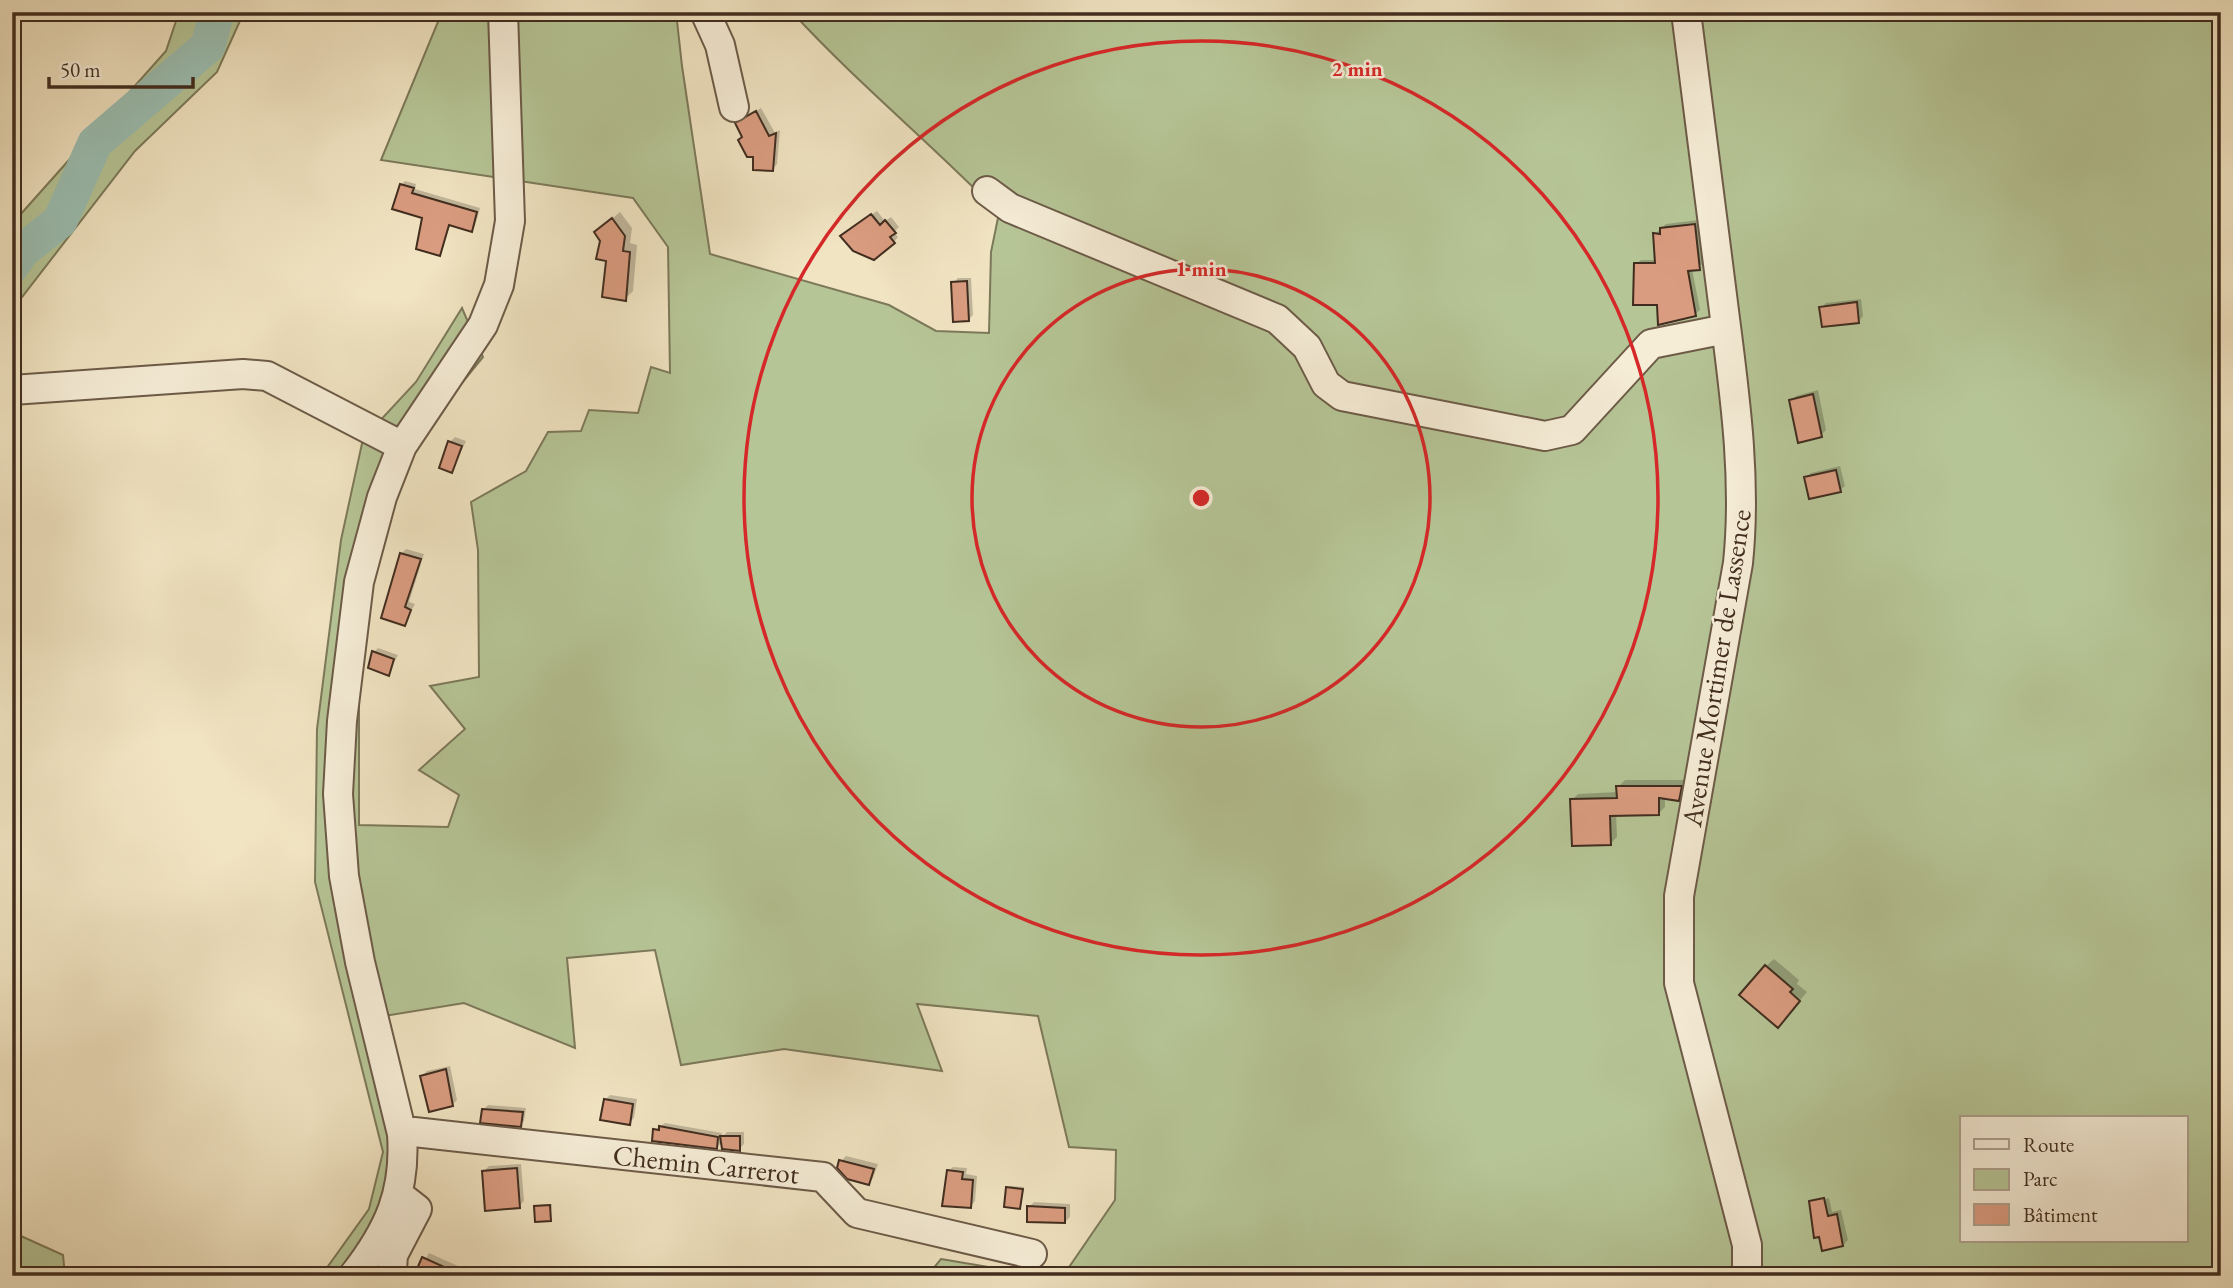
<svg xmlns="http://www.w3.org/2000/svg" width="2233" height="1288" font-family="'EB Garamond',serif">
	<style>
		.green { fill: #b6c596; stroke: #7c795a; stroke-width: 2; fill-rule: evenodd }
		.shadow { fill: #0003 }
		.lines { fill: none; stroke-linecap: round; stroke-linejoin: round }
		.river { stroke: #9bbfb2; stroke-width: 35 }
		.building { fill: #da9c80; stroke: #412d1f; stroke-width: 2 }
		.minor-casing { stroke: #6d5b48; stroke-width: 32 }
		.minor { stroke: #f6edd7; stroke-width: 28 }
		.ring { fill: none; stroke: #d62828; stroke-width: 3.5 }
		.labels { text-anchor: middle; stroke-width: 5; stroke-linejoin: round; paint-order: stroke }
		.street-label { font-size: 28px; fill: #412d1f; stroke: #f6edd7 }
		.centre { fill: #d62828; stroke: #f6edd7; stroke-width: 3.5 }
		.ring-label { font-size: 21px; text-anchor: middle; font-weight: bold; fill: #d62828; stroke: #f6edd7; stroke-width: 5; stroke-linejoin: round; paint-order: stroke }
	</style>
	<rect width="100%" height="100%" fill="#f1e4c2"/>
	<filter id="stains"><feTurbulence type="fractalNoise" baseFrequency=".00286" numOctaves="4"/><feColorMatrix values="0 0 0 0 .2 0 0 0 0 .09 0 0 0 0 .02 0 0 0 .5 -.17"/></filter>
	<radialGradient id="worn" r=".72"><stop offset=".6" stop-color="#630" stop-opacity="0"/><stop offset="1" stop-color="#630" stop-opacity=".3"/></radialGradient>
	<path class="green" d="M179,12H244L217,72L135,151L12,310V224L166,51Z
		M442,12H676L682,66L710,254L889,305L936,331L989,333L991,252L999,213C932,144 857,83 792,12H2221V1276H1063L1115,1200L1116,1150L1069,1147L1038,1016L917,1004L942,1071L784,1049L681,1065L655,950L567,958L575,1048L464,1003L384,1016L406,1103L364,1276H321L369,1209L383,1152L315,882L317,729L341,540L363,439L416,382L462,308L483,357L417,438L376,551L359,693V825L448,827L459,795L419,770L465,729L430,686L479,677L478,550L471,502L526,471L548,432L581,431L589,410L638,413L651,367L670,373L668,247L633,198L381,160ZM1962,1118H2186V1241H1962Z
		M12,1232L63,1255L65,1276H12Z
		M941,1259L1042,1276H927Z"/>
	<path class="shadow" d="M761,108L775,133L780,130L777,164L773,169L754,155L737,123Z
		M405,181L416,184L415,189L480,208L475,226L471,230L451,224L439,254L424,216L401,185Z
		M877,211L885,221L891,217L899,227L894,232L898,237L894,242L847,231Z
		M620,212L632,228L630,243L637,245L633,291L625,299L596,232Z
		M1699,220L1703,264L1692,269L1700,310L1695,314L1659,303L1636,264L1641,260H1656L1655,234L1666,224Z
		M958,278H971L973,315L968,320L953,283Z
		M1861,299L1863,316L1859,321L1821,308L1826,303Z
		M1818,390L1826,430L1821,435L1791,401L1796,396Z
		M455,437L466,441L452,471L450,442Z
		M1840,466L1845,486L1840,490L1806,478L1811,473Z
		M406,549L424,554L409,602L415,604L404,624L401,554Z
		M378,648L398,655L388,674L374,652Z
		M1625,780H1687L1685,793L1678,799L1665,797V807L1658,814H1616L1617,837L1611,843L1572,800L1578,794L1618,792V787Z
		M1774,959L1799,980L1797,984L1807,992L1785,1018L1766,966Z
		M450,1066L457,1100L452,1105L422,1076L427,1071Z
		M610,1095L637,1099L634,1118L629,1123L605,1100Z
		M488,1105L526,1108L524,1121L520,1125L483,1110Z
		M665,1123L722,1133V1137L727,1132H744V1144L739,1149L723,1141L717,1147L655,1130Z
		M846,1156L878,1164L873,1178L868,1183L841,1161Z
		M521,1164L524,1201L519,1206L484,1171L489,1166Z
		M953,1167L967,1168L966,1174L977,1176L975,1201L971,1206L948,1171Z
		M1010,1186L1024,1187L1020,1207L1008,1188Z
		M1829,1198L1832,1212L1841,1210L1848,1240L1843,1245L1810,1202Z
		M1034,1202L1070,1204V1217L1065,1222L1029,1207Z
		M552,1204L550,1219L536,1207L538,1205Z
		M429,1253L467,1270L465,1276H416Z"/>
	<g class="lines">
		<path class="river" d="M12,266L22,251L60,221L95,143L208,46L217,12"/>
	</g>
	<path class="building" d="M756,111L769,136L776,133L773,171L753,170V157H747L738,140L742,137L735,123Z
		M400,184L414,188L412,193L477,212L472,232L449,225L440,256L416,249L422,218L392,209Z
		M871,214L880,225L885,220L896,233L890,237L895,243L874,260L853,251L840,236Z
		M612,218L625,236L623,251L630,252L626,301L602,297L606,261L596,259L600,241L594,232Z
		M1695,224L1700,270L1688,271L1696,316L1658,325L1657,305H1633L1634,263H1655L1653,233L1660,234V228Z
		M967,281L969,321L953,322L951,282Z
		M1857,302L1859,323L1822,327L1819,307Z
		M1813,394L1822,437L1798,443L1789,400Z
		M448,441L462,446L452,473L439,468Z
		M1836,470L1841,492L1809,499L1804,477Z
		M400,553L421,559L405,607L411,610L405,626L381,618Z
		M372,651L394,659L389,676L368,668Z
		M1616,786H1682L1679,801L1659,798V815L1610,816L1611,845L1572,846L1570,799L1617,798Z
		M1765,965L1793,989L1790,992L1800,1001L1778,1028L1739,995Z
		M446,1069L453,1106L429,1112L420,1076Z
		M604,1099L633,1104L630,1125L600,1120Z
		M482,1109L523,1112L521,1127L480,1123Z
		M659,1126L718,1137L717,1149L652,1141L653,1129L659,1130Z
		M720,1136H740V1151L722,1149Z
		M839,1160L874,1169L869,1185L847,1179L837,1168Z
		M517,1168L520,1208L485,1211L482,1171Z
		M947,1170L963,1172L962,1179L973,1180L971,1208L942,1206Z
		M1006,1187L1023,1189L1020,1209L1004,1207Z
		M1824,1198L1828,1216L1837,1214L1843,1246L1822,1251L1819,1237L1814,1238L1809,1201Z
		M550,1205L551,1221L535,1222L534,1206Z
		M1027,1206L1065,1208V1223L1027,1222Z
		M422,1257L464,1276H414Z"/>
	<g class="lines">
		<defs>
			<path id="minor" d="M705,12L720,45L734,107
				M1686,12C1698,109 1710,206 1723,303C1734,390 1747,476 1738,563L1679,896V983L1747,1245V1276
				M987,191L1010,208L1277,319L1307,347L1326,384L1342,396L1545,436L1572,430L1651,344L1726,329
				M12,390L243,374L267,376L402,446
				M402,1134L414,1132L823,1177L857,1213L1032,1254
				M392,1270L393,1255L417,1209L399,1195
				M353,1276C389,1230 406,1192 402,1134L360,962L344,876L338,794L342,721L359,582L382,497L402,446L483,325L499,285L510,221L503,12"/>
		</defs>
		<use href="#minor" class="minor-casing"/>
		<use href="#minor" class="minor"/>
	</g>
	<g class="ring">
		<circle cx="1201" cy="498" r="229"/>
		<circle cx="1201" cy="498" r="457"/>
	</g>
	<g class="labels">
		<g class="street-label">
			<text transform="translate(1716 668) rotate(-81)" y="10">Avenue Mortimer de Lassence</text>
			<text transform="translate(706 1164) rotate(6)" y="10">Chemin Carrerot</text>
		</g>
	</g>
	<circle cx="1201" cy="498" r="10" class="centre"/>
	<g class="ring-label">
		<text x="1357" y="76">2 min</text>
		<text x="1201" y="276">1 min</text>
	</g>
	<rect width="2233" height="1288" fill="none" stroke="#f1e4c2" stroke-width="42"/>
	<rect x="14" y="14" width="2205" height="1260" fill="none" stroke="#412d1f" stroke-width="3.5"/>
	<rect x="21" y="21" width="2191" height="1246" fill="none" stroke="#412d1f" stroke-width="2"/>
	<rect x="1960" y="1116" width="228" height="126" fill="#f6edd7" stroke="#aea08d" stroke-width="2"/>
	<rect x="1974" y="1139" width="35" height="10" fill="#f6edd7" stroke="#aea08d" stroke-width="2"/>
	<text x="2023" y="1152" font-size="21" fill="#412d1f">Route</text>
	<rect x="1974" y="1169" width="35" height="21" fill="#b6c596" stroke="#aea08d" stroke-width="2"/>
	<text x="2023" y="1186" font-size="21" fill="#412d1f">Parc</text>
	<rect x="1974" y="1204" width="35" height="21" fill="#da9c80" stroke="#aea08d" stroke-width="2"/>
	<text x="2023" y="1222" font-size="21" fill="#412d1f">Bâtiment</text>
	<path d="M49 77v10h144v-10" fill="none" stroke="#412d1f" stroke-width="3.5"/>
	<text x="60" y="77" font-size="21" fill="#412d1f" stroke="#f6edd7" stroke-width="5" paint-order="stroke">50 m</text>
	<rect width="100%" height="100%" filter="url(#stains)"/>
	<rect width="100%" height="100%" fill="url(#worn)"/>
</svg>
